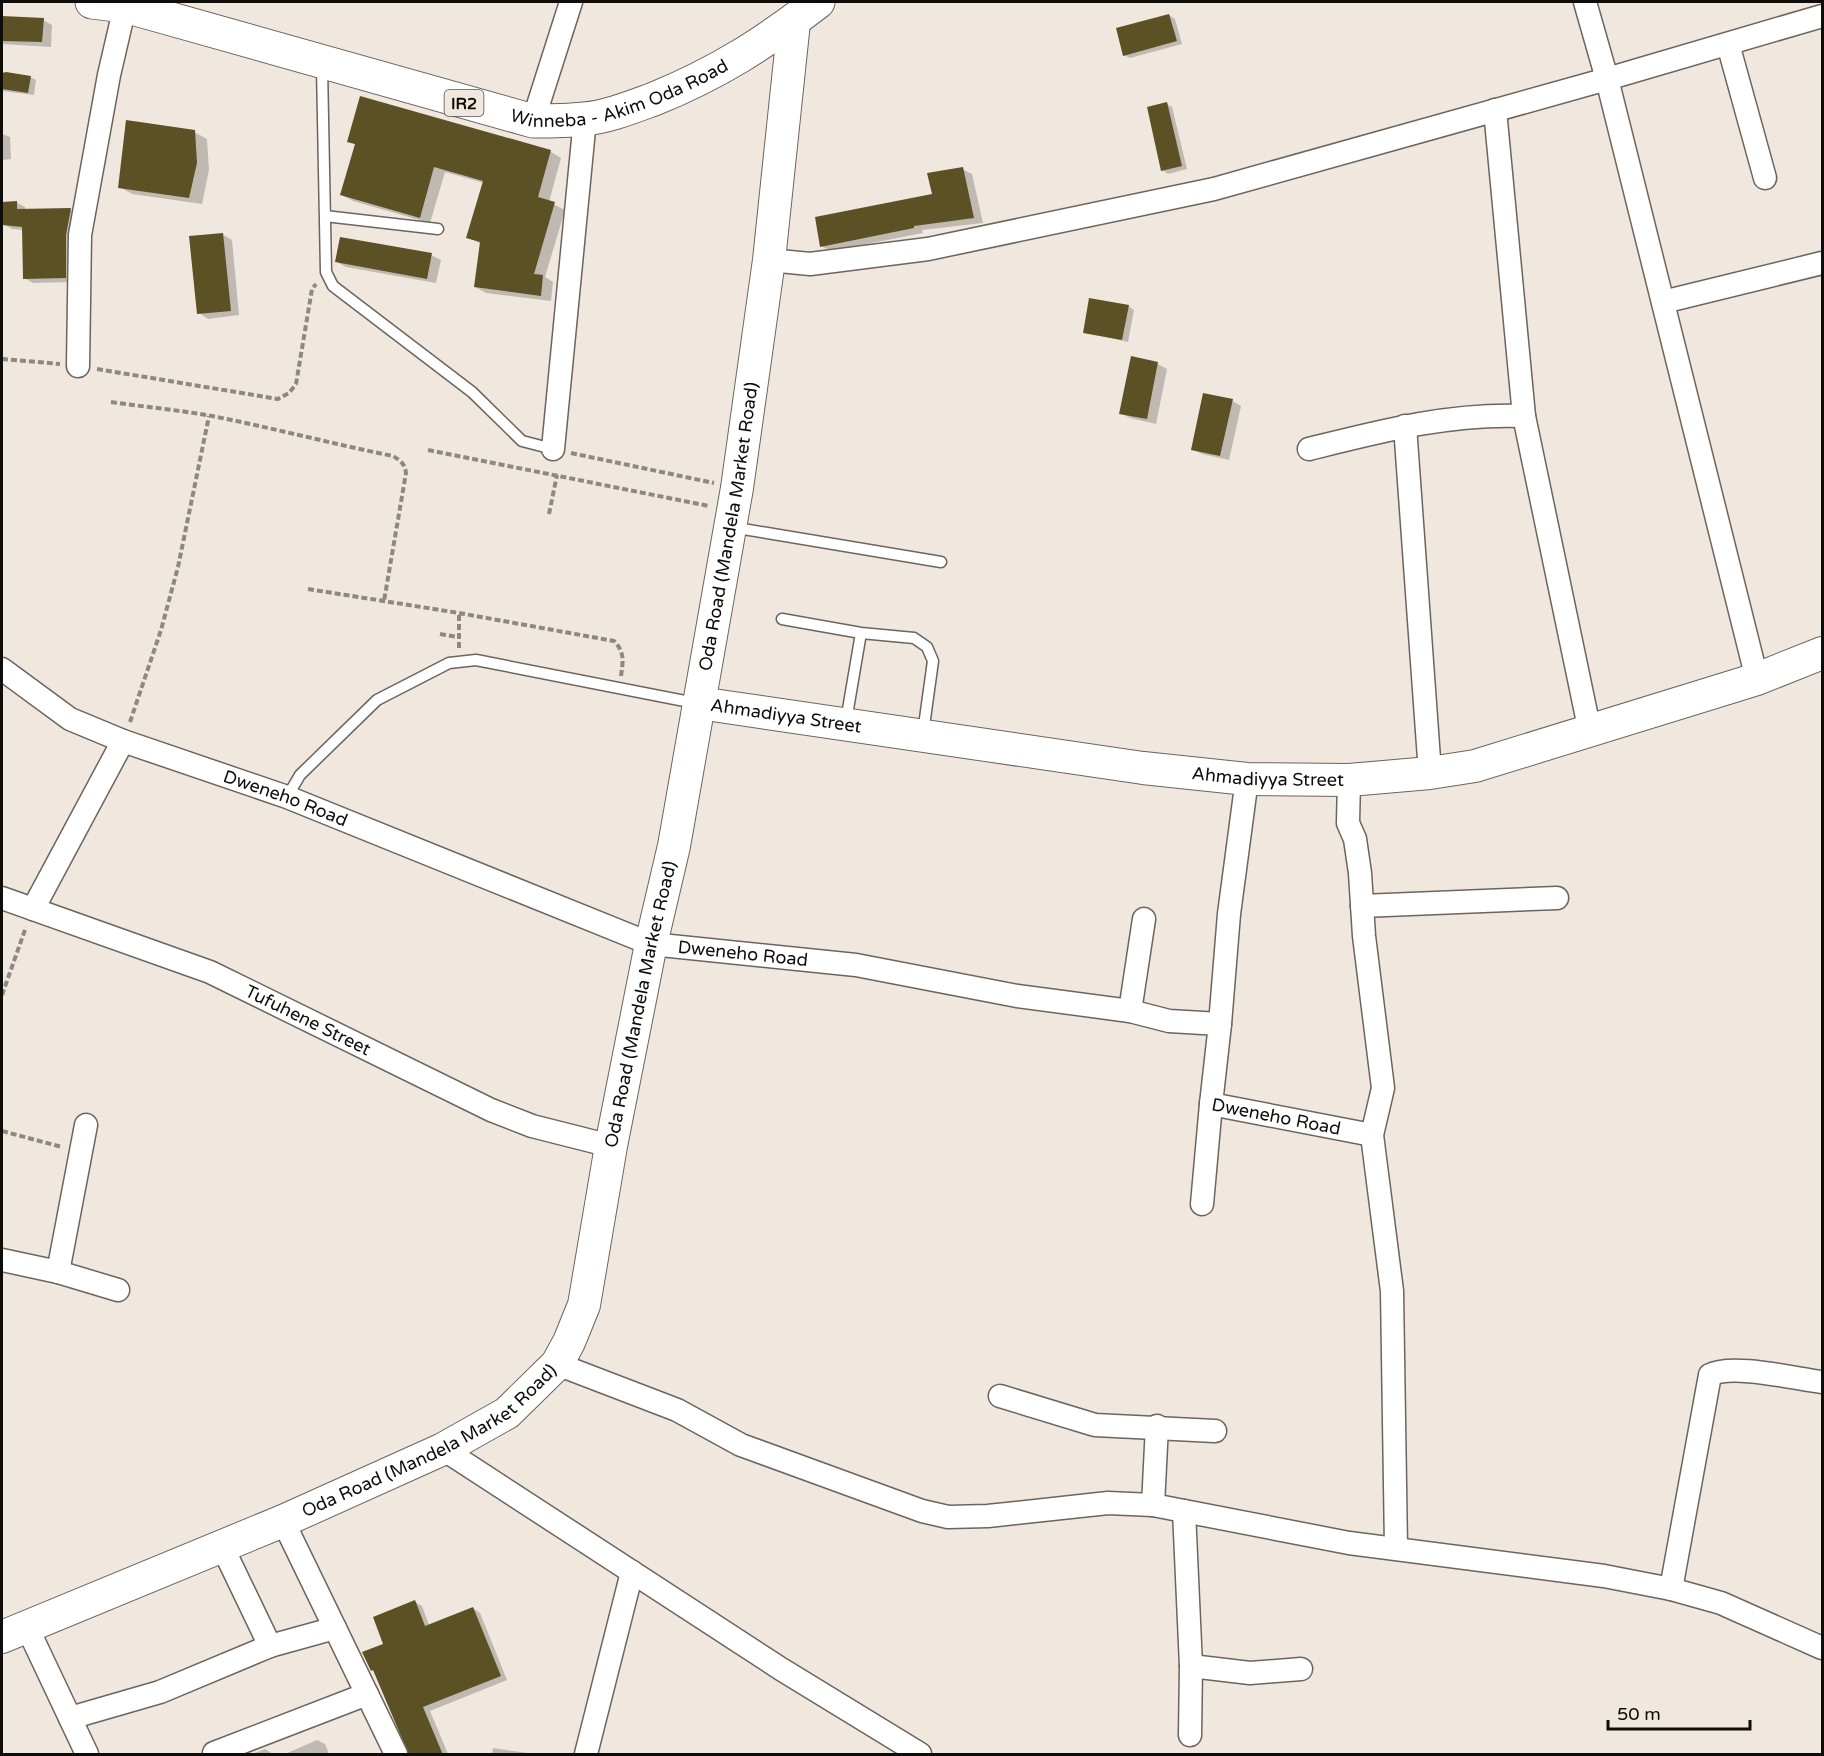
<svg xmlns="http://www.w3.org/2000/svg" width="1824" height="1756" font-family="'Varela Round',sans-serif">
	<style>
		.shadow { fill: #0003 }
		.building { fill: #5b5124 }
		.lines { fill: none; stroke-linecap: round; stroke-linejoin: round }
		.lane-casing { stroke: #6c645d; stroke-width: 13 }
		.street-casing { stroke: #6c645d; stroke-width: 25 }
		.secondary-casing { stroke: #6c645d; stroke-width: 34 }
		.primary-casing { stroke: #6c645d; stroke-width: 35 }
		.path { stroke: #8d8881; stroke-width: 4; stroke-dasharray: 6 3; stroke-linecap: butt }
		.lane { stroke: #fff; stroke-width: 10 }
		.street { stroke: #fff; stroke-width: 22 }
		.secondary { stroke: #fff; stroke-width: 32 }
		.primary { stroke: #fff; stroke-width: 33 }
		.labels { text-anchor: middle; stroke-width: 6; stroke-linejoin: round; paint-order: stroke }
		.shield { fill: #f0e8df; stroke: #524f4a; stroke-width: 1.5 }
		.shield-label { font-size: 16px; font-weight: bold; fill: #0f0d0a }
		.street-label { font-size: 18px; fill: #0f0d0a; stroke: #f0e8df }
	</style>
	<rect width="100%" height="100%" fill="#f0e8df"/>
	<path class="shadow" d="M1169,15L1175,19L1182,44L1130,58L1124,55Z
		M2,18L43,20L52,25L51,47L2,44Z
		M2,74L30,77L36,80L34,95L2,91Z
		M361,98L551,152L561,158L549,202L565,210L545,277L553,282L551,301L486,293L475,287L481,244L468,237L484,183L445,172L430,223L353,201L342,195L356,145L349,141Z
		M1167,104L1172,107L1187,169L1168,174L1162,170Z
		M194,132L207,139L209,170L202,204L132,194L120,187Z
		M2,134L10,137L11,159L2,160Z
		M962,169L972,174L983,223L922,230L923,233L831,251L821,246L934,196Z
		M16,202L25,207V210H71L79,215L74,282L33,283L24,278V230L12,229L2,223V203Z
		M222,234L232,240L239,315L208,319L199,313Z
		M431,255L441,260L436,283L346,267L337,262Z
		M1128,306L1134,310L1128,342L1084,332Z
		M1132,358L1158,364L1167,369L1156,424L1130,418L1121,413Z
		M1232,401L1241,406L1229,460L1202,454L1192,449Z
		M415,1602L422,1606L429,1625L473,1608L480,1613L507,1680L430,1711L448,1754H411L376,1672L372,1670Z
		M317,1740L325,1744L329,1754H285Z
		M493,1748L535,1754H492Z
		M265,1749L273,1754H253Z"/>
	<path class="building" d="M1169,14L1177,41L1123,56L1116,28Z
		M2,16L44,18L42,42L2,41Z
		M6,72L31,76L28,93L2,89V73Z
		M360,96L551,150L538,197L555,202L534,274L543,275L541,296L474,287L480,242L466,238L483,181L434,167L420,218L340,195L355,144L347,142Z
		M1167,102L1182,166L1161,171L1147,107Z
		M126,120L195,130L197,163L189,198L118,188Z
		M963,167L974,218L914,226V228L820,247L815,217L932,194L927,173Z
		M17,201V209L71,208L66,235V278L23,279L22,227L2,225V202Z
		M223,233L231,311L197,314L189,236Z
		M340,237L432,253L427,279L335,262Z
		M1089,298L1129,305L1122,340L1083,333Z
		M1131,356L1158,362L1147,419L1119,414Z
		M1203,393L1233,399L1220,456L1191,450Z
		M415,1600L425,1626L473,1607L501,1676L423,1707L443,1755H409L373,1670L371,1671L362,1652L383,1644L373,1617Z"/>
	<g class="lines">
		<defs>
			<path id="lane" d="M322,67L326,272L333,286L472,392L522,441L553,449
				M325,216L438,229
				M731,527L941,562
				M782,619L861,633L914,638L927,647L933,661L923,733
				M846,721L861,633
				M287,797L300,775L377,700L449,663L476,660L695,703"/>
			<g id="street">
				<path d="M1585,2L1607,79L1822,16"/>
				<path d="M1728,44L1765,178"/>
				<path d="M1495,110L1524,416L1590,732"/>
				<path d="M533,121L571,2"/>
				<path d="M769,260L810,264L928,249L1214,189L1607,79L1757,679"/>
				<path d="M1663,302L1822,263"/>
				<path d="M78,366L80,235L109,75L126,2"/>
				<path d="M1405,426L1430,773"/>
				<path d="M553,449L585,119"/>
				<path d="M1309,449C1381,431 1450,413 1524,416"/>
				<path id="s1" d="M2,669L70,719L123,741L287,797L651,944L856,965L1017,996L1130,1011L1169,1021L1220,1024L1211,1104L1372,1135"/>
				<path d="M1349,780L1348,823L1355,839L1360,873L1364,936L1383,1088L1372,1135L1392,1291L1396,1548"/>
				<path id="s2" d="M2,898L210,972L491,1110L532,1126L611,1146"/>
				<path d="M1362,906L1557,898"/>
				<path d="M33,909L123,741"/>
				<path d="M1130,1011L1144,919"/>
				<path d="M1220,1024L1229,914L1247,779"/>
				<path d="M1202,1204L1211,1104"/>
				<path d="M2,1260L58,1272L118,1290"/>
				<path d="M58,1272L86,1125"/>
				<path d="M557,1364L677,1410L741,1445L922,1511L948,1517L988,1516L1108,1503L1153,1505L1349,1543L1604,1576L1671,1589L1721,1603L1822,1648"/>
				<path d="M1000,1396L1095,1425L1215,1431"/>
				<path d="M443,1449L781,1669L920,1754"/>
				<path d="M1153,1505L1157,1426"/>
				<path d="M1184,1511L1191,1666L1190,1735"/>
				<path d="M283,1521L396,1754"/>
				<path d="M222,1546L270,1646"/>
				<path d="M1671,1589L1710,1375C1732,1363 1796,1379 1822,1382"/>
				<path d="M27,1627L87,1754"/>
				<path d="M1191,1666L1250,1673L1301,1669"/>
				<path d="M70,1718L160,1692L270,1646L335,1628"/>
				<path d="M214,1753L367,1694"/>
				<path d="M586,1754L632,1572"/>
			</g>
			<g id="secondary">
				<path id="s3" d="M699,703L1143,768L1247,779L1349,780L1430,773L1475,766L1757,679L1822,653"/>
				<path id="s4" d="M2,1637L283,1521L443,1449L507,1413L557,1364L569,1342L584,1305L611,1146L651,944L674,846L737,488L769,260L794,22"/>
			</g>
			<g id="primary">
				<path id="s5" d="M92,2L125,6L533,121C550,121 567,121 584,119C607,117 632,107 654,99C718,73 763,44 818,2"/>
			</g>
		</defs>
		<use href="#lane" class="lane-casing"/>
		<use href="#street" class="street-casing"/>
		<use href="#secondary" class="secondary-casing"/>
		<use href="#primary" class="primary-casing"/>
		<path class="path" d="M2,359L60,364
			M97,369L278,399L289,393L296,384L312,289L316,284
			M111,402C145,407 179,410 212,416C273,428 333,444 393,456C401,461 405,464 406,473L384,601
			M428,450L709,506
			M571,453L714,483
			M549,514L557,475
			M308,589L459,613L614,641C625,652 623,662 621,676
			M440,634L458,637
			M459,648V613
			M130,722L161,630L178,567L209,416
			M2,995L26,927
			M2,1131L62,1147"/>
		<use href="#lane" class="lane"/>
		<use href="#street" class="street"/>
		<use href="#secondary" class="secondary"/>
		<use href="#primary" class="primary"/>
	</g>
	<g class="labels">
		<rect class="shield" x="444.5" y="90" width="39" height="26" rx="4.5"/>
		<g class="shield-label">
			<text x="464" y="109">IR2</text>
		</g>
		<g class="street-label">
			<text dy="6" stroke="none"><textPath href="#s5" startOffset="548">Winneba - Akim Oda Road</textPath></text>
			<text dy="6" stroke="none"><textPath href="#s4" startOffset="1480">Oda Road (Mandela Market Road)</textPath></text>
			<text dy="6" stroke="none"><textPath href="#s3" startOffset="88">Ahmadiyya Street</textPath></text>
			<text dy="6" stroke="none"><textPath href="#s3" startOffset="574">Ahmadiyya Street</textPath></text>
			<text dy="6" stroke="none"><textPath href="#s1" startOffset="314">Dweneho Road</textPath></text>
			<text dy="6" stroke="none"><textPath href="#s1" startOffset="800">Dweneho Road</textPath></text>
			<text dy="6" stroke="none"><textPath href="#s4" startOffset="994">Oda Road (Mandela Market Road)</textPath></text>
			<text dy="6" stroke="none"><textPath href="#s2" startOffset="330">Tufuhene Street</textPath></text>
			<text dy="6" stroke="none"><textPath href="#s1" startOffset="1430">Dweneho Road</textPath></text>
			<text dy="6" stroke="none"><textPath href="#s4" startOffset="472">Oda Road (Mandela Market Road)</textPath></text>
		</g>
	</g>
	<rect width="1824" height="1756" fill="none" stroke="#0f0d0a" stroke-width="6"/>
	<path d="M1608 1720v9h142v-9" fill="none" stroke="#0f0d0a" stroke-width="3"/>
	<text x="1617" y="1720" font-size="18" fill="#0f0d0a" stroke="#f0e8df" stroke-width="4.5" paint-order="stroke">50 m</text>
</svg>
